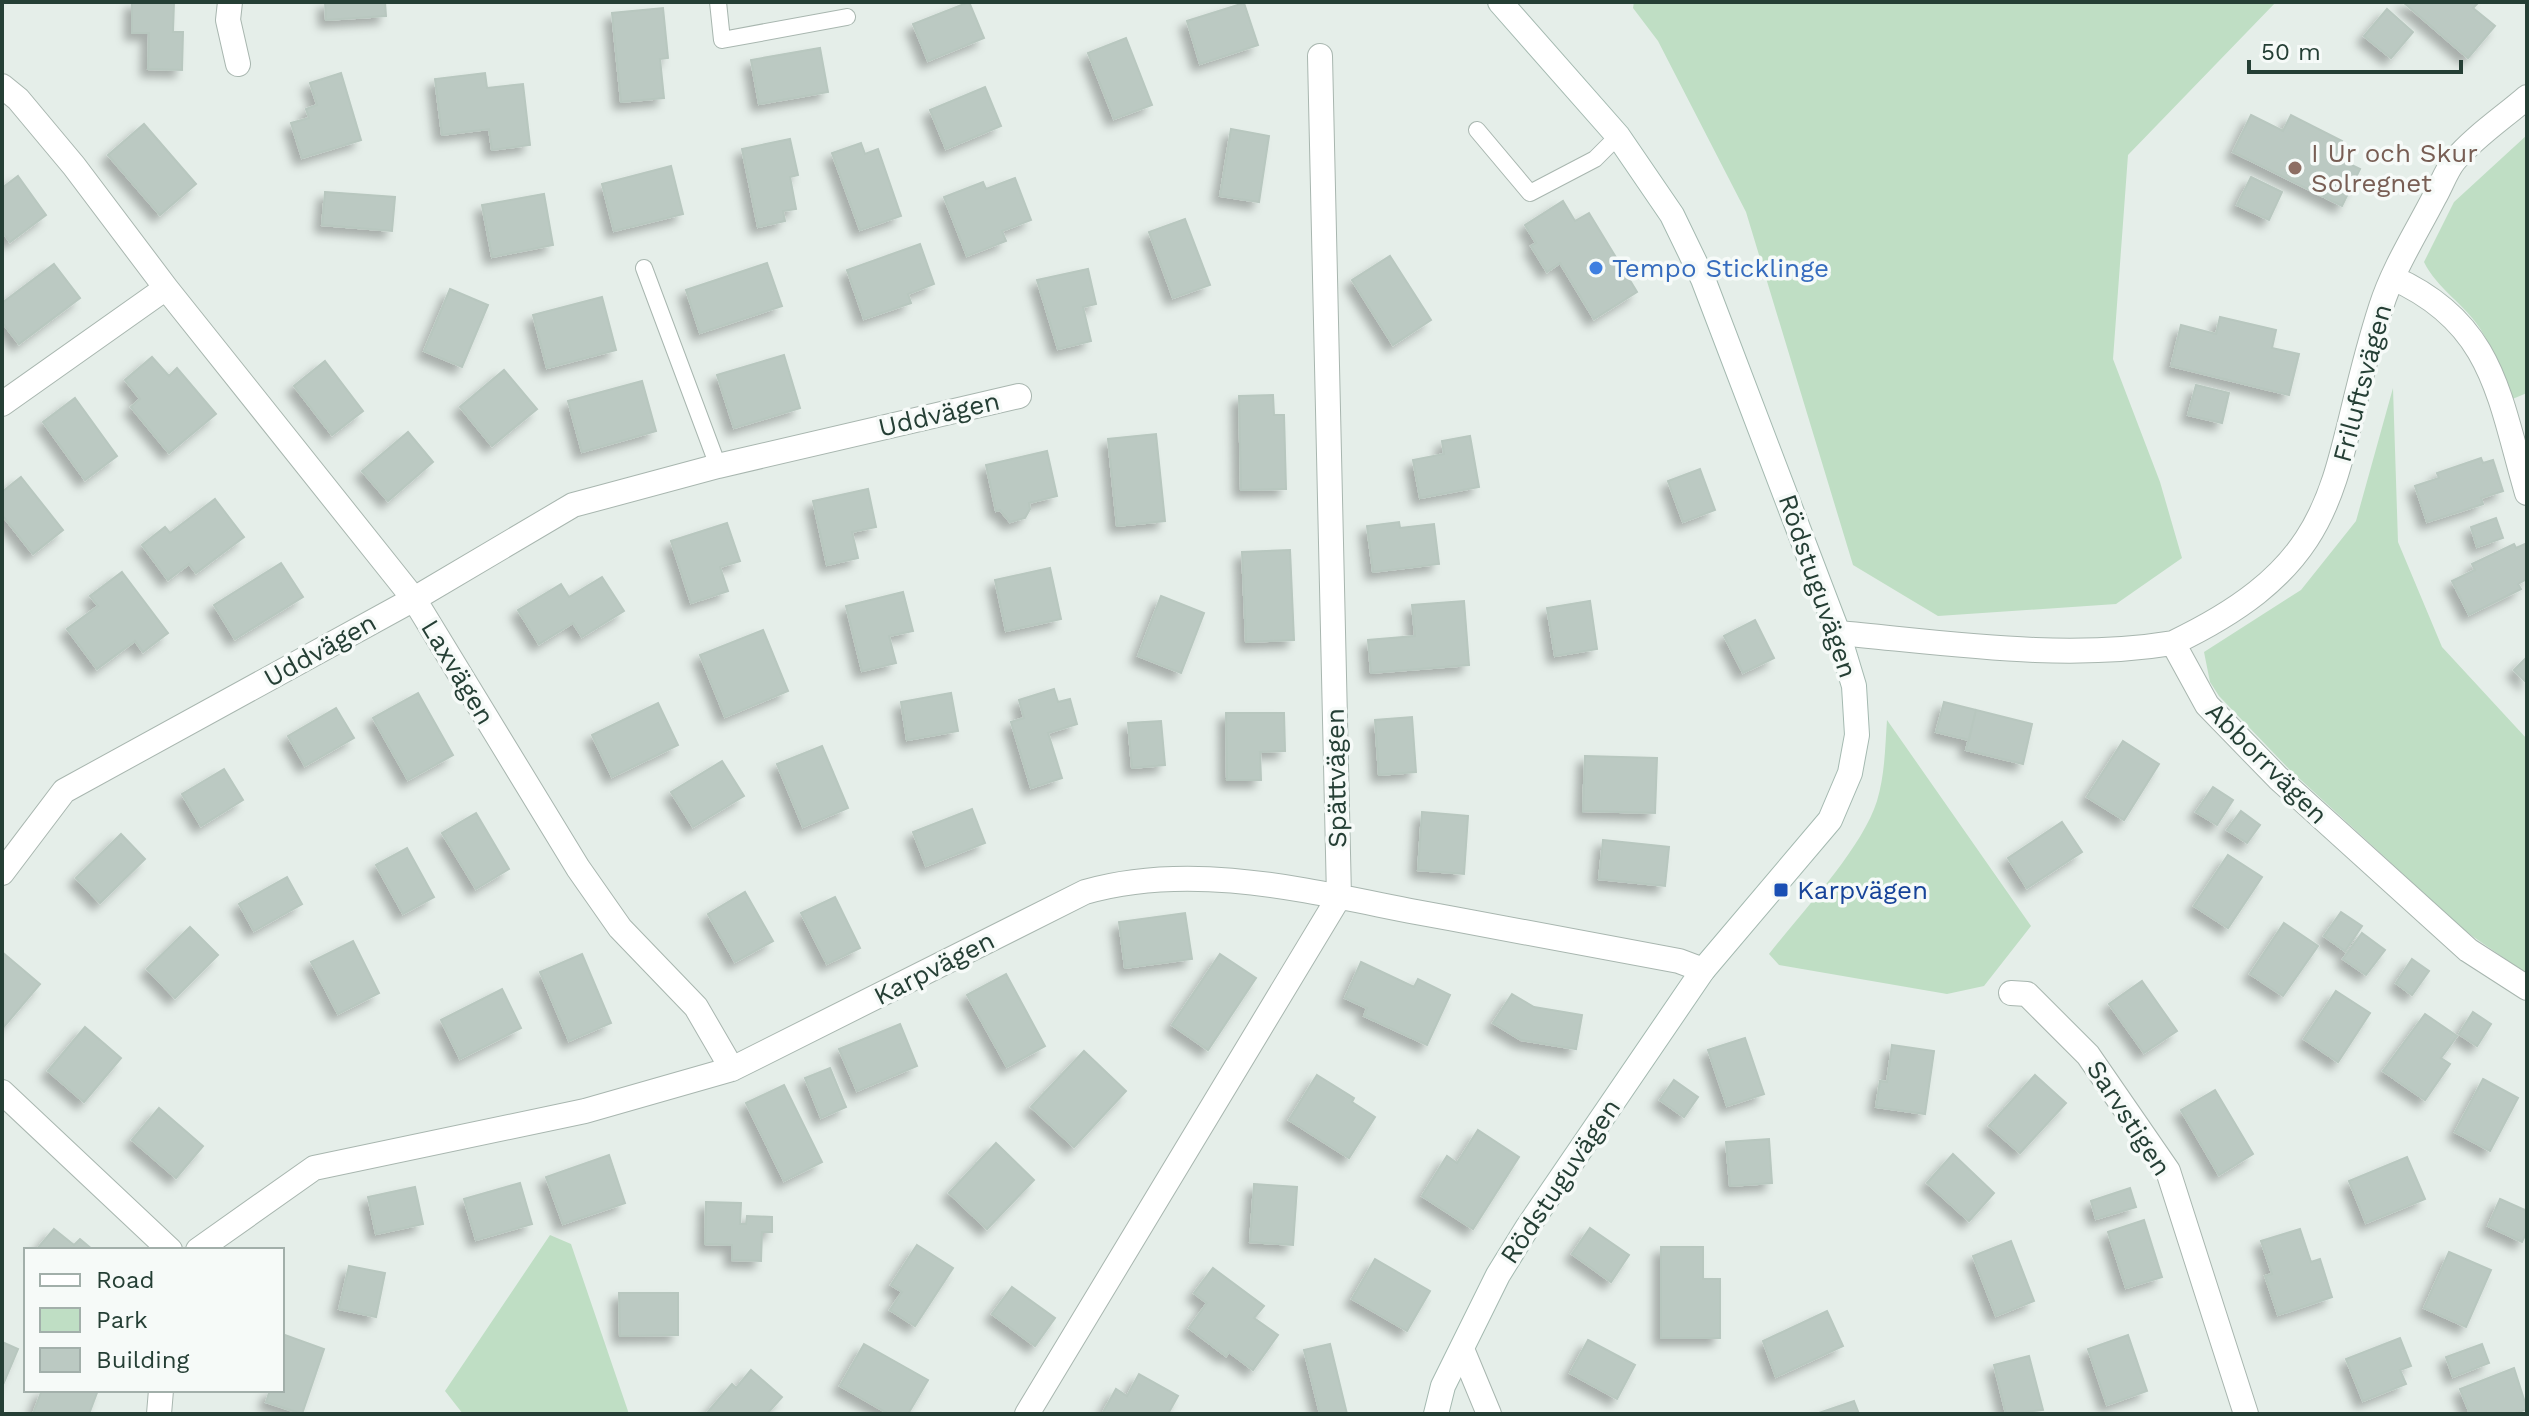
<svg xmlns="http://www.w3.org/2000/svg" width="2529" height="1416" font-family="'Work Sans',sans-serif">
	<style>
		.green { fill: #bfdec4 }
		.building { fill: #bbc9c2; stroke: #b8c7bf; stroke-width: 2; filter: url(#shadow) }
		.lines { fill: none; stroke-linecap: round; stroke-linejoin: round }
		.lane-casing { stroke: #a8b6af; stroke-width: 18 }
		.street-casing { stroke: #a8b6af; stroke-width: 26 }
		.secondary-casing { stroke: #a4b9b0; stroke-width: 26 }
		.lane { stroke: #fff; stroke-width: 16 }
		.street { stroke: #fff; stroke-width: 24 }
		.secondary { stroke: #fff; stroke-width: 24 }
		.education-dot { fill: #8d6e63; stroke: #f6faf8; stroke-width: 3 }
		.shop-dot { fill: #3f7fe0; stroke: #f6faf8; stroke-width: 3 }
		.transit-dot { fill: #1a4fb4; stroke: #f6faf8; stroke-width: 3 }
		.labels { text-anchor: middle; stroke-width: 7; stroke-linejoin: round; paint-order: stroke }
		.education-label { font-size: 26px; fill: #785e54; stroke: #f6faf8; text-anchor: start }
		.shop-label { font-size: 26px; fill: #366cbe; stroke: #f6faf8; text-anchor: start }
		.street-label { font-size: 26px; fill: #253f35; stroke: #f6faf8 }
		.transit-label { font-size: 26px; fill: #164399; stroke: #f6faf8; text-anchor: start }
	</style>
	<defs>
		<filter id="shadow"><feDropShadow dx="-7" dy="7" stdDeviation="4" flood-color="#0004"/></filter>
	</defs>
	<rect width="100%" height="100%" fill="#e5eee9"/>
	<path class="green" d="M1634,2H2276L2128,155L2113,359L2160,482L2182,558L2116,604L1938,616L1853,565L1746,212L1658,41L1633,8Z
		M2527,135V393L2510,400C2502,376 2494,351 2481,330C2465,304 2437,289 2424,262L2454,202Z
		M2393,388L2398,542L2442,647L2527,739V974L2465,931L2289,769L2219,696L2210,682L2204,652L2301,590L2356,521Z
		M1887,720L2031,926L1984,986L1947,994L1779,965L1769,954C1801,913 1862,849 1877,801C1885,774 1885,748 1887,720Z
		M550,1235L571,1244L629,1414H463L445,1391Z"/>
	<path class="building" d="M132,2H174L173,32H183L182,70L148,69L149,33H132Z
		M325,2H385L386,16L326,20Z
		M969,2L984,38L928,61L913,24Z
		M2403,2H2479L2473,8L2495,26L2468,58Z
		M1244,3L1258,45L1200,64L1187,21Z
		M663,8L668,58L660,59L664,98L621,102L612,13Z
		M2387,9L2413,32L2391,58L2364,36Z
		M1126,38L1152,105L1114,119L1088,53Z
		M820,48L828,92L759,104L751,60Z
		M341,73L361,140L302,158L291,123L309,118L306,109L317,105L310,83Z
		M485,73L487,88L523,84L530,145L492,150L489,129L442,135L435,79Z
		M985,87L1001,126L946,149L930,110Z
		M2251,115L2283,131L2291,115L2342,141L2335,157L2360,169L2342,206L2233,152Z
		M144,124L196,184L160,215L108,155Z
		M1231,129L1269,136L1259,202L1220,196Z
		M790,139L798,175L790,177L796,209L783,211L785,221L758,227L742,149Z
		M861,143L865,154L878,149L901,216L860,230L832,153Z
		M671,166L683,214L614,231L602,184Z
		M18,176L46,215L10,242L2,231V188Z
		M2251,177L2282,192L2269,220L2237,205Z
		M1015,178L1031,220L1002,231L1006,241L967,256L944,197L983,182L986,189Z
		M325,192L395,197L392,231L322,225Z
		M544,194L553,245L492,257L482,205Z
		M1563,201L1575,221L1589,213L1637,292L1594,319L1560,263L1547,272L1531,246L1536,243L1525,225Z
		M1185,219L1210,285L1173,298L1149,232Z
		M920,244L934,284L908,294L911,303L864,319L847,270Z
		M1390,256L1431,320L1393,345L1352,280Z
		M767,263L782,306L700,333L686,290Z
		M54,264L80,298L19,344L2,322V303Z
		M1088,269L1096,304L1083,307L1091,341L1058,349L1037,280Z
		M450,289L488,305L462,367L424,351Z
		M602,297L616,350L547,368L533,315Z
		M2220,317L2276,330L2272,348L2299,354L2289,395L2171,366L2181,325L2216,334Z
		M784,355L800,408L734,428L717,375Z
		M152,357L169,376L177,368L216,414L169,453L131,407L140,399L125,380Z
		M325,361L363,411L332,435L294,386Z
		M504,370L537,409L492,446L460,407Z
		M642,381L656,431L582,452L568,401Z
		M2196,385L2229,393L2222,423L2188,415Z
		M1273,395L1274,415H1284L1286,489L1241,490L1239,396Z
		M75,398L117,456L85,480L43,422Z
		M408,432L433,462L388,501L362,471Z
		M1156,434L1165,521L1117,526L1108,439Z
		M1470,436L1479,487L1420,498L1413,460L1444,454L1442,441Z
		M1047,451L1057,496L1029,503L1030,509L1025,518L1010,522L1000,510L996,511L986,465Z
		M2481,458L2483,463L2493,460L2503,491L2481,498L2483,504L2427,522L2415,486L2439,478L2437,473Z
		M1700,469L1715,510L1683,522L1668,481Z
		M21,477L63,530L33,554L2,515V492Z
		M868,489L876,527L852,532L858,558L827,565L813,501Z
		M215,499L244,537L196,573L189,564L168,580L142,545L165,527L170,533Z
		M2496,518L2503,538L2477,547L2471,527Z
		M1399,522L1400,528L1434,524L1439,564L1373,572L1367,526Z
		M727,523L740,561L720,567L728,591L691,603L671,541Z
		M2514,544L2516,548L2525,544L2527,547V579L2518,584L2521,589L2469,615L2452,581L2475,570L2472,564Z
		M1290,550L1294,640L1246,642L1242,552Z
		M281,563L303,597L235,639L214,605Z
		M1050,568L1061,619L1006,631L995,580Z
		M122,572L168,633L143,652L135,641L97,669L67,629L98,606L90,596Z
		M602,577L624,611L582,637L573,623L539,644L518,610L561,584L569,597Z
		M903,592L913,631L889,636L896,663L862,671L846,606Z
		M1161,596L1204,613L1181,673L1138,656Z
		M1464,601L1469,665L1371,673L1368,640L1415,636L1412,605Z
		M1590,601L1597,649L1555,656L1547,608Z
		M1755,620L1774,658L1743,673L1724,636Z
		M763,630L788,691L725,717L700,655Z
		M2527,657V683L2514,670Z
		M1054,689L1058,702L1070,699L1077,724L1048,733L1062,778L1031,788L1011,722L1024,718L1019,700Z
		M418,693L453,755L408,780L373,718Z
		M951,693L958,731L907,740L901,702Z
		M1944,702L1976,710L1969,740L1936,732Z
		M658,703L678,745L612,777L592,735Z
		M336,708L354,738L305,766L288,736Z
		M1976,710L2032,724L2023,764L1966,750Z
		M1226,713H1284L1285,751L1260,752L1261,780H1227Z
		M1412,717L1416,772L1379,775L1375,720Z
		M1161,721L1165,765L1132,768L1128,723Z
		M2123,741L2159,764L2124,820L2087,797Z
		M822,746L848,808L803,827L777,764Z
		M1585,756L1657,758L1655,813L1583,811Z
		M722,761L744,796L693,827L671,792Z
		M224,769L243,800L201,826L182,794Z
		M2213,787L2233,800L2217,825L2196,812Z
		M972,809L985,843L926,866L913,832Z
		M2241,811L2260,825L2247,843L2227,830Z
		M1422,812L1468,816L1464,874L1418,870Z
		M476,813L509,869L476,889L442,833Z
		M2062,822L2082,852L2027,888L2008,858Z
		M121,834L145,859L100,903L76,878Z
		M1603,840L1669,847L1665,886L1599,879Z
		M407,848L434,897L403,914L376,865Z
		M2228,855L2262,877L2228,928L2194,906Z
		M287,877L302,904L254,931L239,904Z
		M745,892L773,941L735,962L708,914Z
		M835,897L860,948L827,964L801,913Z
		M2341,912L2362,926L2345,951L2324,936Z
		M1185,913L1192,959L1125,968L1119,922Z
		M2284,923L2318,946L2283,996L2250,974Z
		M190,927L218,955L175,998L147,969Z
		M2362,933L2385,950L2366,975L2343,959Z
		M353,941L379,993L338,1014L311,962Z
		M2,952L40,984L2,1029Z
		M582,954L611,1023L569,1041L540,972Z
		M1220,954L1256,978L1208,1050L1172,1025Z
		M2412,959L2429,971L2412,995L2396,983Z
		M1361,962L1414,987L1418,979L1450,995L1427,1045L1364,1016L1367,1008L1345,998Z
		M1006,974L1045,1046L1007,1067L967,995Z
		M2142,981L2177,1031L2144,1053L2109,1004Z
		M502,989L521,1028L460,1059L441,1020Z
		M2336,991L2370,1013L2338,1062L2304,1039Z
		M1512,994L1534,1007L1582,1015L1576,1049L1521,1040L1493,1023Z
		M2473,1012L2491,1024L2477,1046L2459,1034Z
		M2425,1014L2457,1036L2441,1058L2450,1064L2425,1100L2383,1071Z
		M900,1024L917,1066L857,1091L839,1049Z
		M85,1027L121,1058L84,1102L48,1071Z
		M1745,1038L1764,1094L1727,1106L1708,1050Z
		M1892,1045L1934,1051L1925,1114L1876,1107L1880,1081L1887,1082Z
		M1084,1051L1126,1091L1074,1147L1031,1107Z
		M830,1068L846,1107L821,1118L805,1078Z
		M1317,1075L1354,1098L1352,1102L1375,1117L1349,1158L1289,1120Z
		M2035,1075L2066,1103L2020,1153L1989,1126Z
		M2483,1079L2518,1098L2490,1151L2455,1132Z
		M1674,1080L1698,1097L1684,1117L1660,1100Z
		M784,1085L822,1162L784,1181L746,1103Z
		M2215,1090L2253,1154L2219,1175L2181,1110Z
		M159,1108L203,1146L176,1178L132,1140Z
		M1478,1130L1519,1157L1473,1229L1422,1196L1447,1156L1457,1163Z
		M1769,1139L1772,1183L1730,1186L1726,1142Z
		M996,1143L1034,1180L987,1229L949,1193Z
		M1953,1154L1994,1193L1969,1221L1927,1183Z
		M609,1155L625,1203L563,1224L546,1177Z
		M2407,1157L2425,1199L2366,1223L2349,1181Z
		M520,1183L532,1224L476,1240L464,1199Z
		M1254,1184L1297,1187L1293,1245L1250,1242Z
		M415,1187L423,1224L376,1234L368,1197Z
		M2130,1188L2136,1207L2096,1219L2091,1201Z
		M2500,1199L2527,1211V1231L2522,1242L2488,1226Z
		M706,1202L741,1203L740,1224H746L747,1216L772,1217V1232H762L761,1261L732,1260V1245L705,1244Z
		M2144,1220L2162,1277L2126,1288L2108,1232Z
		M1590,1228L1629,1255L1611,1282L1572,1254Z
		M54,1229L74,1245L80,1239L93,1250H36Z
		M2300,1229L2311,1262L2320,1259L2332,1297L2278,1315L2265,1276L2272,1274L2261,1241Z
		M2011,1241L2034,1301L1996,1316L1973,1256Z
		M917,1245L953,1268L915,1326L890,1310L902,1292L891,1285Z
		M1661,1247H1703V1279H1720V1338H1661Z
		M2449,1252L2491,1270L2466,1327L2424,1308Z
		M1375,1259L1430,1291L1407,1331L1352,1299Z
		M349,1266L385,1273L376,1317L339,1309Z
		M1213,1268L1264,1306L1254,1318L1278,1335L1253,1370L1229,1352L1226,1356L1189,1328L1207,1303L1194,1293Z
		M1012,1287L1055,1318L1035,1346L992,1314Z
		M619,1293H678V1335L620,1336Z
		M1827,1311L1843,1346L1776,1377L1763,1341Z
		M282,1334L324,1349L302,1414L266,1402L270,1390H282Z
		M2128,1335L2147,1391L2107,1405L2088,1349Z
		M2400,1338L2411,1366L2400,1370L2406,1384L2363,1401L2346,1359Z
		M1588,1340L1635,1365L1617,1399L1570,1373Z
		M2,1342L18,1349L2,1387Z
		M864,1344L928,1380L908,1414H889L840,1386Z
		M1330,1344L1347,1414H1320L1304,1350Z
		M2482,1344L2489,1363L2453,1377L2446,1357Z
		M2029,1356L2043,1410L2006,1414L1994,1365Z
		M2514,1368L2527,1409L2514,1414H2470L2460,1389Z
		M751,1370L782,1397L767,1414H706L732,1384L736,1388Z
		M1139,1374L1178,1396L1168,1414H1102L1116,1389L1127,1396Z
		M42,1390H98L89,1414H33Z
		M1854,1401L1859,1414H1816Z"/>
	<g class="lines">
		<defs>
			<path id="lane" d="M718,2L722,40L847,17
				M1477,130L1530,193L1595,159L1618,136
				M644,268L718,466"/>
			<path id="street" d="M230,2L228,20L238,64
				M2,86L18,99L74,166L166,288L414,599L578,868L620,928L696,1007L732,1069
				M2393,278C2494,323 2499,398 2527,493
				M2,404L166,288
				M1838,633C1948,643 2064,661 2173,643L2207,705L2278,778L2468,950L2527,988
				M2173,643C2355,556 2327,473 2381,307C2393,269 2416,233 2434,198C2441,186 2446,171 2454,161C2474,137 2504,117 2527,97
				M2,873L64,791L414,599L573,505L718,466L1019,396
				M2011,993L2027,994L2088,1055L2168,1171L2246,1414
				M2,1092L170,1250
				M198,1250L314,1168L585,1111L732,1069L1085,892C1193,861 1308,891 1416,912C1504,928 1592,945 1679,961L1703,970
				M1462,1349L1489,1414
				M159,1414L161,1390
				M1027,1414L1339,897L1320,56"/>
			<path id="secondary" d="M1436,1414L1443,1386L1498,1275L1527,1228L1703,970L1830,820L1850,773L1857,735L1854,686L1838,633L1703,279L1672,215L1618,136L1500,2"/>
		</defs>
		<use href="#lane" class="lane-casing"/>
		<use href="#street" class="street-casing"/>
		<use href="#secondary" class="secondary-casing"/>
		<use href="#lane" class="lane"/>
		<use href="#street" class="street"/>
		<use href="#secondary" class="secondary"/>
	</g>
	<circle class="education-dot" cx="2295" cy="168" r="8"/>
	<circle class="shop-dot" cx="1596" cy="268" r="8"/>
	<rect class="transit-dot" x="1773" y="882" width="16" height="16" rx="4"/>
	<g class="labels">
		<g class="education-label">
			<text x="2311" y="162">I Ur och Skur<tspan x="2311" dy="30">Solregnet</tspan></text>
		</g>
		<g class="shop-label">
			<text x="1612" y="277">Tempo Sticklinge</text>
		</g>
		<g class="street-label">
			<text transform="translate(2362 383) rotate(-75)" y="9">Friluftsvägen</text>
			<text transform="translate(939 414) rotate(-13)" y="9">Uddvägen</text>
			<text transform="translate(1818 586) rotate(71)" y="9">Rödstuguvägen</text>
			<text transform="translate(320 650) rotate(-29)" y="9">Uddvägen</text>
			<text transform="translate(458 672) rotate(59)" y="9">Laxvägen</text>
			<text transform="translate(2267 763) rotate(45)" y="9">Abborrvägen</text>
			<text transform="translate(1336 778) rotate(-91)" y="9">Spättvägen</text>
			<text transform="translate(934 968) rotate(-27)" y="9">Karpvägen</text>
			<text transform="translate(2129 1118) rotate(57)" y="9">Sarvstigen</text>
			<text transform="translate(1560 1181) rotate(-56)" y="9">Rödstuguvägen</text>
		</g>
		<g class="transit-label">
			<text x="1797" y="899">Karpvägen</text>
		</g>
	</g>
	<rect width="2529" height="1416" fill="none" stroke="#253f35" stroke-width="8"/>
	<rect x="24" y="1248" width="260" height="144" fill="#f6faf8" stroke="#a2afaa" stroke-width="2"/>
	<rect x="40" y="1274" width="40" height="12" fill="#ffffff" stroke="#a2afaa" stroke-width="2"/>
	<text x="96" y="1288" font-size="24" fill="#253f35">Road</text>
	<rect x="40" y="1308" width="40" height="24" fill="#bfdec4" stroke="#a2afaa" stroke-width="2"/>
	<text x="96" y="1328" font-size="24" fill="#253f35">Park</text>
	<rect x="40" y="1348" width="40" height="24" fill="#bbc9c2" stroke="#a2afaa" stroke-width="2"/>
	<text x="96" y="1368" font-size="24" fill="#253f35">Building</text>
	<path d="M2249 60v12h212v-12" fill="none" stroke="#253f35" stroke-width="4"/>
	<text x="2261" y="60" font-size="24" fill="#253f35" stroke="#f6faf8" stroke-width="6" paint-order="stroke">50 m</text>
</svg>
